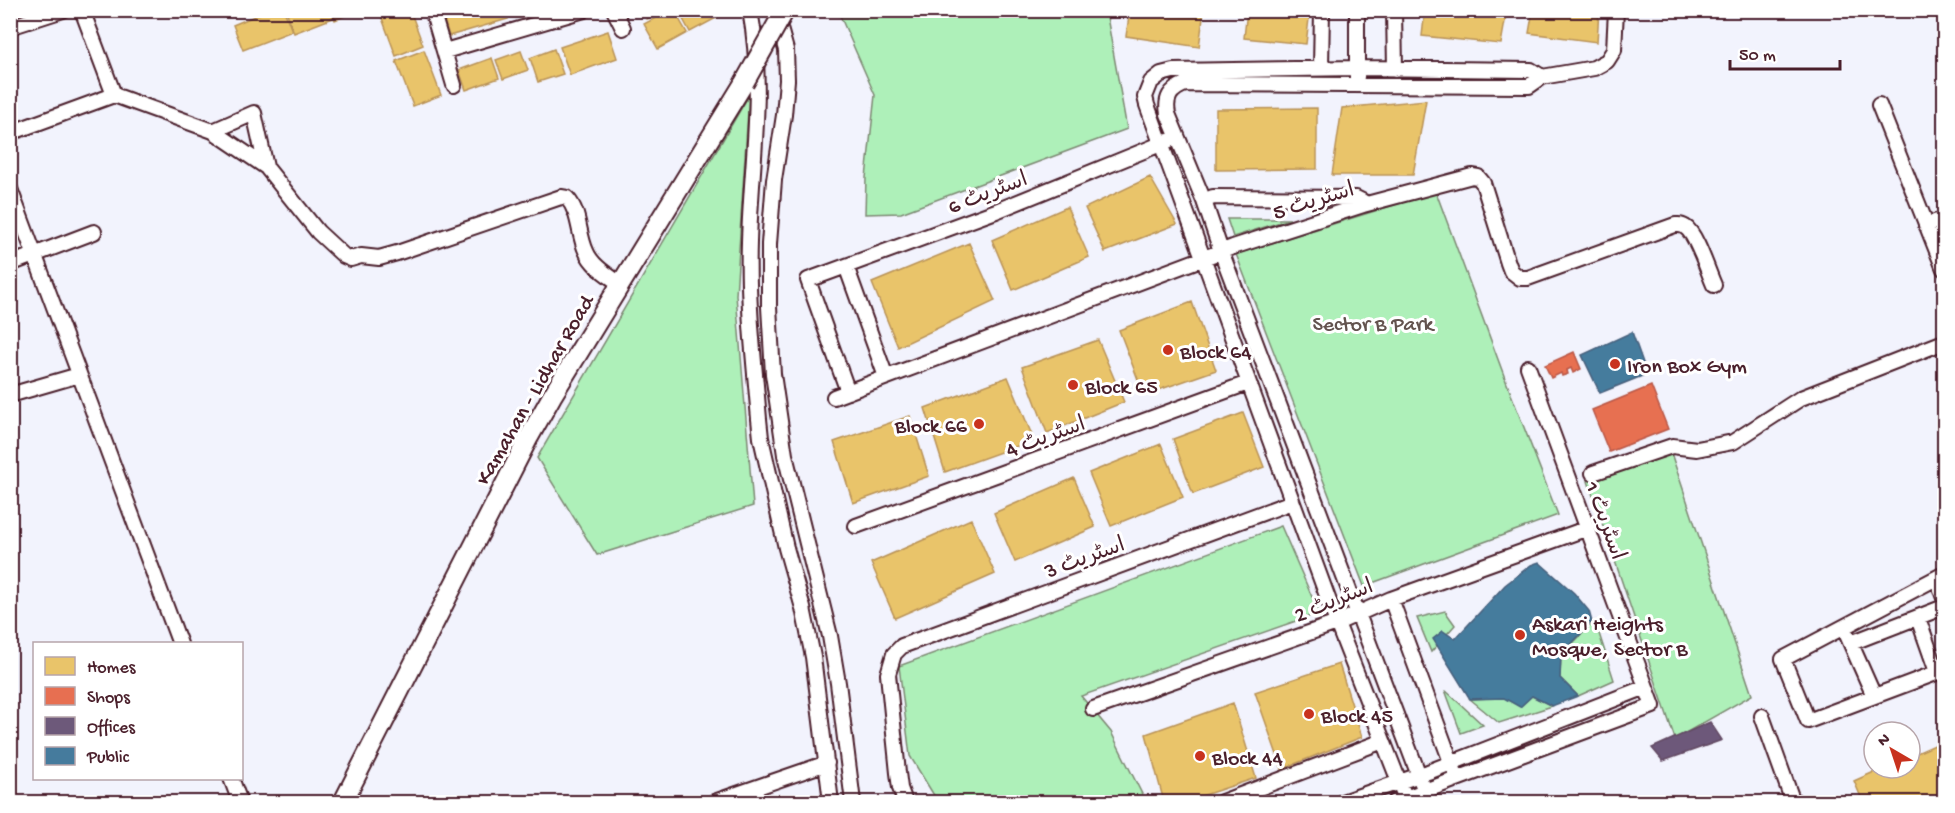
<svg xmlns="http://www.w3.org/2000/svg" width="1955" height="813" font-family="'Gochi Hand','Playpen Sans Arabic',sans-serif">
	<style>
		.green { fill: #aef0b9; stroke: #7c8872; stroke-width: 1.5 }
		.homes { fill: #e9c46a; stroke: #b99257; stroke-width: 1.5 }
		.shops { fill: #e76f51; stroke: #b85746; stroke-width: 1.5 }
		.offices { fill: #6d597a; stroke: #624862; stroke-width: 1.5 }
		.public { fill: #457b9d; stroke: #465f7b; stroke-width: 1.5 }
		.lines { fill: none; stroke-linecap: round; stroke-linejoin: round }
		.minor-casing { stroke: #4a1f2b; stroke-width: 18 }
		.major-casing { stroke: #4a1f2b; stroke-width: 22 }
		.minor { stroke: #fff; stroke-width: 14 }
		.major { stroke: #fff; stroke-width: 18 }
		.major-bridge-casing { stroke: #4a1f2b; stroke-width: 22; stroke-linecap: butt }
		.major-bridge { stroke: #fff; stroke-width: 18 }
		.poi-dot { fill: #c8321e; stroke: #fff; stroke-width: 2 }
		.labels { text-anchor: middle; stroke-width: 6; stroke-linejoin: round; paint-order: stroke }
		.street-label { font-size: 22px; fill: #4a1f2b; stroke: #fff }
		.park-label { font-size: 22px; fill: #63534e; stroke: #fff }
		.poi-label { font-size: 22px; fill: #4a1f2b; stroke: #fff; text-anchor: start }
	</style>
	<rect width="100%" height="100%" fill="#f2f3fd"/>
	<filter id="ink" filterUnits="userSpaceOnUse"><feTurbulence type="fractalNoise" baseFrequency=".0167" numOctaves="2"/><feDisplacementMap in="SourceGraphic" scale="12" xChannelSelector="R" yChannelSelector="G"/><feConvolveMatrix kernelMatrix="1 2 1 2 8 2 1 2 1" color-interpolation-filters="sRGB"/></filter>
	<g filter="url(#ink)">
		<path class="green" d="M838,11H1106L1127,129L901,213L865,214L866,178L875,95Z
			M749,95L736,295L753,506L597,555L537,458Z
			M1436,192L1506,381L1558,515L1364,586L1236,254Z
			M1227,219H1290L1233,237Z
			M1671,453L1752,695L1675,739L1588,481Z
			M1281,526L1319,613L1081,696L1111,732L1146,802H938L910,756L899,666Z
			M1445,611L1455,625L1431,652L1417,618Z
			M1595,621L1614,680L1578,696L1560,678L1561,655Z
			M1445,690L1483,725L1461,733Z
			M1532,696L1552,706L1499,723L1470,699Z"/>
		<path class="homes" d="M269,10H284L292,31L243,50L233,25Z
			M286,10H330L333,18L294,33Z
			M332,10H359L335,20Z
			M379,10H410L423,45L396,56Z
			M441,10H505L508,19L449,36Z
			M509,10H535L511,17Z
			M642,10H663L647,19Z
			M670,10H674L687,33L658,49L644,24Z
			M678,10H720L722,15L690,32Z
			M1130,10H1204L1199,47L1126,36Z
			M1247,10H1310L1306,44L1244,38Z
			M1425,10H1507L1501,44L1422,36Z
			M1533,10H1599L1597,42L1529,33Z
			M608,31L617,58L570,75L560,47Z
			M554,49L563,74L538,82L530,58Z
			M424,50L441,95L413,106L396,61Z
			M521,51L528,70L503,79L496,60Z
			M492,58L499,78L466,90L459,70Z
			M1426,100L1413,175H1332L1342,108Z
			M1317,108V169L1216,170V109Z
			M1150,177L1177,224L1105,252L1085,208Z
			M1067,207L1089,257L1013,290L992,240Z
			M969,243L995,301L898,347L872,283Z
			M1192,302L1216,370L1144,395L1119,330Z
			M1098,340L1124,402L1047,433L1022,367Z
			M1008,377L1034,440L945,472L925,408Z
			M1243,413L1264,467L1193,494L1173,439Z
			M910,416L929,476L853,503L834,442Z
			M1161,444L1183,497L1111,526L1089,473Z
			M1074,478L1095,527L1015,562L994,513Z
			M971,519L995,574L895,618L871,563Z
			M1339,664L1362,737L1282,769L1255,692Z
			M1233,703L1256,778L1183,802H1164L1146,734Z
			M1944,741V802H1863L1854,781L1883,768H1910V756Z"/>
		<path class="shops" d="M1574,352L1581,369L1573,373L1571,368L1567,370L1568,374L1562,376L1561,373L1551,378L1545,365Z
			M1651,386L1668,429L1609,452L1592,410Z"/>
		<path class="offices" d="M1710,722L1722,740L1663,761L1652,748Z"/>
		<path class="public" d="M1632,332L1647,374L1600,393L1582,355Z
			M1539,562L1574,593L1589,611L1592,622L1561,655L1560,678L1578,696L1552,706L1532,696L1520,707L1504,698L1470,699L1433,639L1443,631L1455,639L1505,585L1531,565Z"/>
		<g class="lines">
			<defs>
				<path id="minor" d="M82,10L114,95
					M432,10L454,85
					M614,10L623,28
					M750,10C765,89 751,164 749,242C747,301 754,360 759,419L761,438L786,548L803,608L813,657L831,802
					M1394,10L1395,69
					M777,18L786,50L787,80L784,115L774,180L769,244V307L773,374L785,455L830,636L838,683L853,802
					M10,27L63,10
					M445,51L584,10
					M1321,68L1322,10
					M1357,77V10
					M1879,105L1944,269
					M213,131L254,113L266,167
					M10,133L114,95L213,131L266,167L318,232L344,256L351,259L361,256L379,258L397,253L561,197L567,198C580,212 578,234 586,251C592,266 608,275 620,284
					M10,189L180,644
					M1204,201L1213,197L1356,198L1362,201L1363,205
					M1926,225L1944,219
					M10,264L94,232
					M846,266L886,377
					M848,392L808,280L996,211L1168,141
					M10,395L79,375
					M834,397L1233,247L1363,205L1472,176L1478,177L1483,183L1508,263L1511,271L1520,278H1528L1675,225C1679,225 1681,224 1685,227C1696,233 1708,272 1714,285
					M1593,473L1672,446L1697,449L1733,442L1801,398L1944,342
					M856,526L1248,383
					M1944,574L1783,659L1808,721L1944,670
					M1937,578L1944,598
					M1391,599L1454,770
					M1918,618L1937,672
					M1847,635L1874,696
					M1851,643L1944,607
					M1093,709L1337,623L1391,599L1588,528
					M1762,716L1793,802
					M231,778L240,802
					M714,802L827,763
					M905,802L900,788L898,773L888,674L894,654L902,646L1292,502
					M1222,802L1383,741
					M1342,802L1428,772L1646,687
					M1395,802L1653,706L1528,367
					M1407,802L1337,623L1147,105L1145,97L1151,82L1161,74L1173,71L1357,68L1531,70L1542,77
					M1429,802L1221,251L1204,201L1168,114C1165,98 1170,90 1185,84L1529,86L1542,77L1594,68L1607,61L1614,50L1616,10"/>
				<path id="major" d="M343,802L529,437L552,396L744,83"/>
			</defs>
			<use href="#minor" class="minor-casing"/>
			<use href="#major" class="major-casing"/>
			<use href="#minor" class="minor"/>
			<use href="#major" class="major"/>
			<defs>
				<path id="major-bridge" d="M744,83L785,10"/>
			</defs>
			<use href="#major-bridge" class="major-bridge-casing"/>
			<use href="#major-bridge" class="major-bridge"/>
		</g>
	</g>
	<g class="poi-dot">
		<circle cx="1168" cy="350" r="6"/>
		<circle cx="1615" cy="364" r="6"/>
		<circle cx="1073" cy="385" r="6"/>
		<circle cx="979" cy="424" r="6"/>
		<circle cx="1520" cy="635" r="6"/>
		<circle cx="1309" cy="714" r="6"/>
		<circle cx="1200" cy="756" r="6"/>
	</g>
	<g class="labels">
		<g class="street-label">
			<text transform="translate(987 191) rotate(-21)" y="8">اسٹریٹ 6</text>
			<text transform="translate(1313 199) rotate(-17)" y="8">اسٹریٹ 5</text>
			<text transform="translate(533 389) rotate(-60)" y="8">Kamahan - Lidhar Road</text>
			<text transform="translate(1045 435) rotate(-20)" y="8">اسٹریٹ 4</text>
			<text transform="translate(1607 520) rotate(70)" y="8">اسٹریٹ 1</text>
			<text transform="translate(1084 556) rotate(-20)" y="8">اسٹریٹ 3</text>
			<text transform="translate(1333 599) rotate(-22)" y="8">اسٹریٹ 2</text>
		</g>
		<g class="park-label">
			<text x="1373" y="330">Sector B Park</text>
		</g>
		<g class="poi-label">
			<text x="1180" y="358">Block 64</text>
			<text x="1627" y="372">Iron Box Gym</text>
			<text x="1085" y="393">Block 65</text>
			<text x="967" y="432" text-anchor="end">Block 66</text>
			<text x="1532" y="630">Askari Heights<tspan x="1532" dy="25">Mosque, Sector B</tspan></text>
			<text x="1321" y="722">Block 45</text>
			<text x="1212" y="764">Block 44</text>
		</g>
	</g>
	<rect width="1955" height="813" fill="none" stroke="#fff" stroke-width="36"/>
	<rect x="18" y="18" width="1919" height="777" fill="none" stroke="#4a1f2b" stroke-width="2" filter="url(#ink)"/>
	<rect x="33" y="642" width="210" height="138" fill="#ffffff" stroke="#b7a5aa" stroke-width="1.5"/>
	<rect x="45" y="657" width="30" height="18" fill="#e9c46a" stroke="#b7a5aa" stroke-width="1.5"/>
	<text x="87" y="672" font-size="18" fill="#4a1f2b">Homes</text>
	<rect x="45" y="687" width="30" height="18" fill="#e76f51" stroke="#b7a5aa" stroke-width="1.5"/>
	<text x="87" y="702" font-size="18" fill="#4a1f2b">Shops</text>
	<rect x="45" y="717" width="30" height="18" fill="#6d597a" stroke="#b7a5aa" stroke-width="1.5"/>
	<text x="87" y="732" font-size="18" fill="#4a1f2b">Offices</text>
	<rect x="45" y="747" width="30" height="18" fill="#457b9d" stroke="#b7a5aa" stroke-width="1.5"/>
	<text x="87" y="762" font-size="18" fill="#4a1f2b">Public</text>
	<g transform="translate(1892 750) rotate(321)"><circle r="28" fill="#ffffff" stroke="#b7a5aa" stroke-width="1.5"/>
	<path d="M0-4.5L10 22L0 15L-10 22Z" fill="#c8321e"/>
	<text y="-9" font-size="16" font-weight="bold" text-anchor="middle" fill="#4a1f2b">N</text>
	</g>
	<path d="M1730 60v9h110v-9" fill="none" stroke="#4a1f2b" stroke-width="3"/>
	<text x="1739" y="60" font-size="18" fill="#4a1f2b" stroke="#ffffff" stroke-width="4.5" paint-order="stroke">50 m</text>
</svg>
